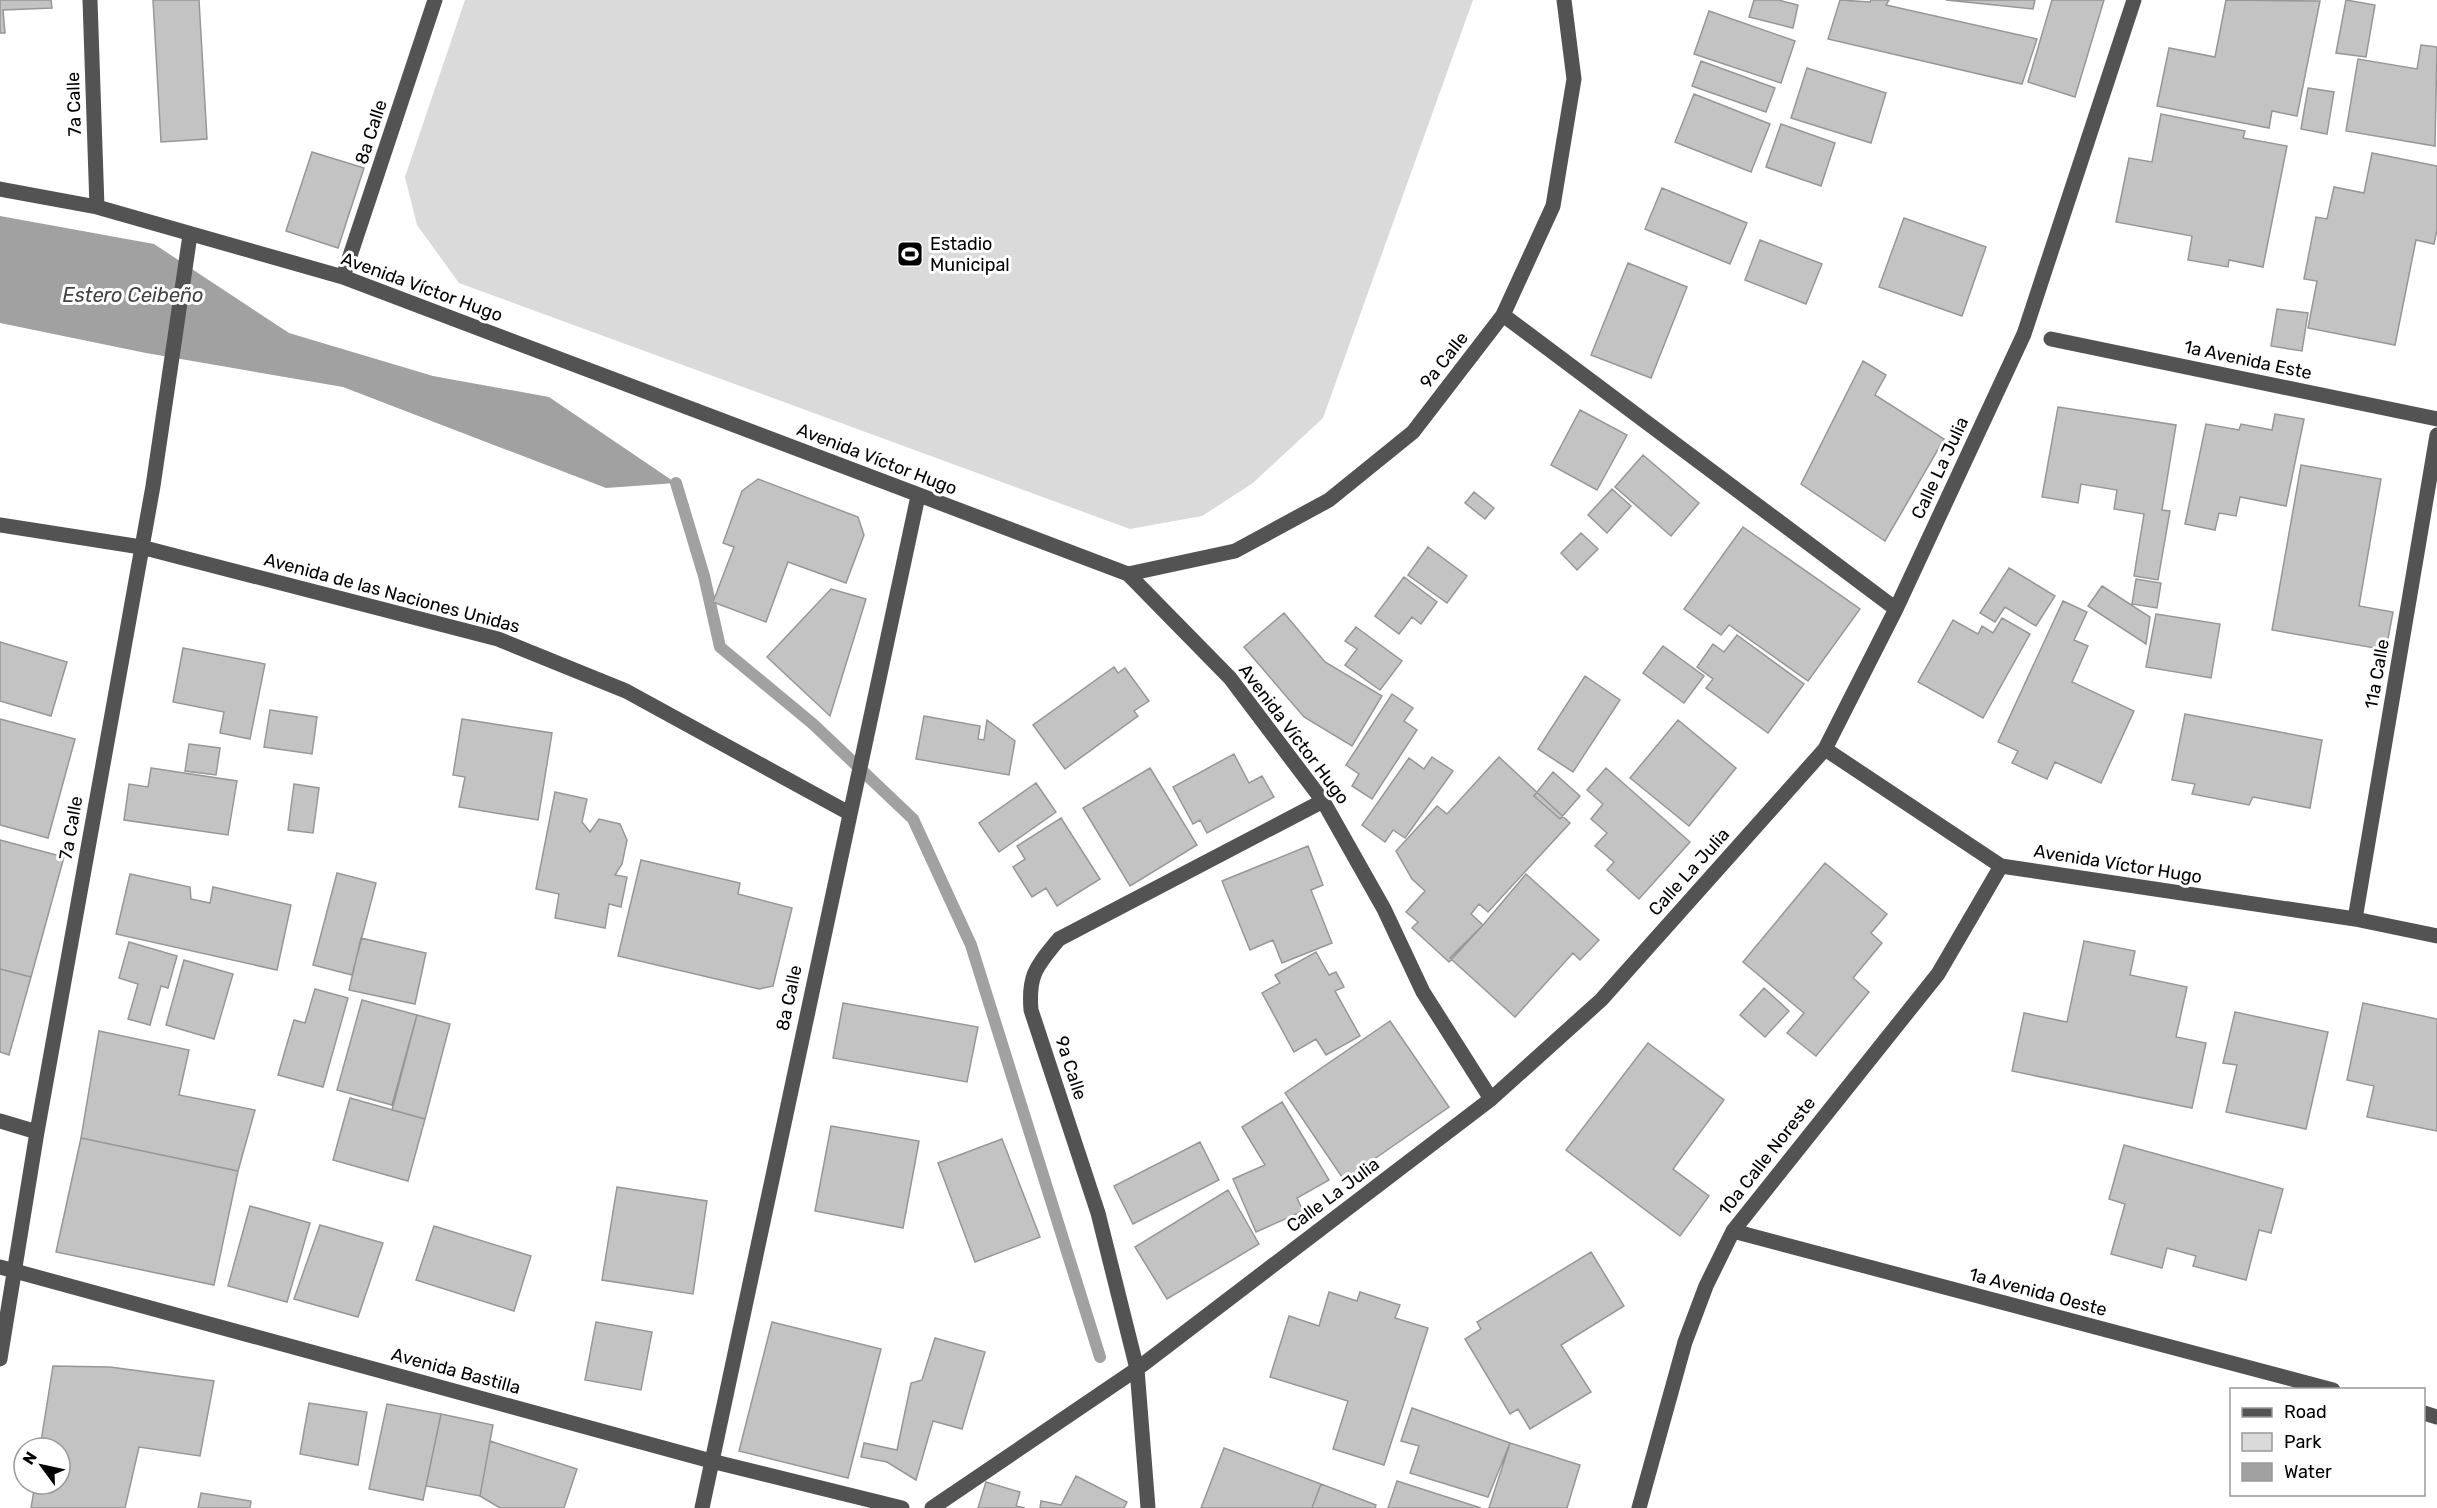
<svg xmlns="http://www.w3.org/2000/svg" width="2437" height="1508" font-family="Rubik,sans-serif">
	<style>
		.green { fill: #dadada }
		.water { fill: #a1a1a1 }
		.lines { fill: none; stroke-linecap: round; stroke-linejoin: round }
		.stream { stroke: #a1a1a1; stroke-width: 12 }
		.building { fill: #c3c3c3; stroke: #979797; stroke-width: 1.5 }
		.minor { stroke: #535353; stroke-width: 15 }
		.labels { text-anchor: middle; stroke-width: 6; stroke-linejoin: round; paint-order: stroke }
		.street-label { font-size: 18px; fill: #000; stroke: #fff }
		.poi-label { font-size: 18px; fill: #000; stroke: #fff; text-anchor: start }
		.water-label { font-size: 20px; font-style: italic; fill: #424242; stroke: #fff }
	</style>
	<rect width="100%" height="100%" fill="#fff"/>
	<path class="green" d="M465,0H1473L1323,418L1253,483L1202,516L1130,529L459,283L417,225L405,177Z"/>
	<path class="water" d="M0,216L154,244L289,333L433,376L549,397L676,483L606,488L343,387L146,353L0,323Z"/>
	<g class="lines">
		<path class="stream" d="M676,483L704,576L720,647L813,724L913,819L971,945L1100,1357"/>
	</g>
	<path class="building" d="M0,0H51L52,8L3,10L5,33H0Z
		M153,0H199L207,139L161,142Z
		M1754,0H1778L1798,5L1793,28L1749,17Z
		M1840,0L1870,2L1871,0H1889L1886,5L2037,39L2022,84L1828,39Z
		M1946,0H2035L2033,9Z
		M2052,0H2104L2075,97L2028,82Z
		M2226,0L2320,1L2297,116L2272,111L2269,128L2157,106L2169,48L2215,57Z
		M2346,0L2375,5L2366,57L2336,53Z
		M1709,11L1795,41L1781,83L1694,54Z
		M2421,45L2437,47L2435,146L2346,131L2358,59L2417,69Z
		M1701,61L1775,88L1766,112L1692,86Z
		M1807,68L1886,93L1871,143L1791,118Z
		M2308,88L2334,92L2327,134L2301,129Z
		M1694,94L1770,124L1751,172L1675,142Z
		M2161,114L2245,131L2243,138L2287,146L2263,267L2229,260L2228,267L2188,260L2192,236L2116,222L2129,158L2152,162Z
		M1781,124L1835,143L1821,186L1766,167Z
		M312,152L364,168L338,248L286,231Z
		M2372,153L2437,166V230L2434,244L2416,240L2395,345L2308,328L2317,281L2304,279L2316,217L2327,219L2334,187L2364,193Z
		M1662,188L1747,223L1730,264L1645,229Z
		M1904,218L1986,247L1962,316L1879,287Z
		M1760,240L1822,264L1806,304L1745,280Z
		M1628,263L1687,287L1651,378L1591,355Z
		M2277,309L2308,313L2302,351L2271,346Z
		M1863,361L1886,375L1875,395L1944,439L1885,541L1801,484Z
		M2058,407L2176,425L2162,510L2170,511L2158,580L2134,576L2144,514L2114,509L2117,490L2081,484L2078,503L2042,497Z
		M1580,410L1627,435L1597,490L1551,465Z
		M2275,414L2304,419L2286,506L2240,497L2236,516L2219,513L2215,530L2185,524L2206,424L2239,430L2241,424L2272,430Z
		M1643,455L1699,503L1671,536L1615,487Z
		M2301,465L2381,479L2359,606L2393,612L2386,650L2272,630Z
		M758,479L858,517L864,535L846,583L788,562L766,622L713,602L734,547L723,543L742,491Z
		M1612,489L1631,506L1607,533L1588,515Z
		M1474,492L1494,508L1485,519L1465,503Z
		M1743,527L1860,609L1808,681L1729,625L1721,635L1684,609Z
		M1581,533L1598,549L1577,570L1561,553Z
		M1428,547L1467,576L1447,603L1408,575Z
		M2009,568L2055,596L2036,626L2005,607L1995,622L1980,613Z
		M1404,577L1437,602L1421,624L1412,617L1399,634L1375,616Z
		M2136,579L2161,583L2157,608L2132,604Z
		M2102,586L2150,617L2146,644L2088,606Z
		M831,589L866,599L830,716L767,657Z
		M2063,601L2087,612L2074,640L2088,646L2072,682L2134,711L2101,783L2055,762L2047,779L2012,763L2018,751L1998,742Z
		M1284,613L1325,662L1382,696L1352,746L1304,717L1244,647Z
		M2156,614L2220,624L2211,678L2146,667Z
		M2002,618L2030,634L1983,718L1918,682L1953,620L1978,634L1982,626L1993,633Z
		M1356,627L1402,661L1380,690L1345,665L1357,649L1345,641Z
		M1737,635L1804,684L1768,733L1706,688L1713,679L1697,667L1713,644L1724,652Z
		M0,642L67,662L51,716L0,701Z
		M1663,646L1704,676L1684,703L1643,673Z
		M183,648L265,664L250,739L220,733L224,712L173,702Z
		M1114,667L1118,673L1125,668L1149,701L1134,711L1138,716L1065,769L1033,725Z
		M1585,676L1620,700L1573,772L1538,749Z
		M1392,694L1413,708L1404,721L1417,730L1372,799L1352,786L1359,774L1346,765Z
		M270,710L317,717L312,754L264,747Z
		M2185,714L2322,740L2310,808L2253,797L2249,805L2192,794L2195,784L2172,780Z
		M924,716L980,726L978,739L984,740L987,720L1015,741L1009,775L916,759Z
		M0,719L75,739L48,838L0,825Z
		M462,719L552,733L538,820L459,807L465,777L453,775Z
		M1678,720L1736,768L1689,826L1630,778Z
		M189,744L220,748L216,775L185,771Z
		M1234,754L1249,783L1262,776L1274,797L1207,833L1200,820L1193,824L1173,787Z
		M1432,757L1453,771L1405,838L1393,830L1385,842L1362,825L1409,758L1424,769Z
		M1499,757L1570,823L1488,912L1479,904L1471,914L1483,925L1449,962L1412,928L1418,922L1406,912L1425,891L1412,879L1396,851L1437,806L1447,814Z
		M151,768L237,781L228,835L124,820L129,784L148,787Z
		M1150,768L1197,845L1130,886L1083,808Z
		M1606,768L1690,842L1639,899L1607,870L1614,862L1595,846L1607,833L1591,819L1603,804L1587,790Z
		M1553,772L1580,796L1560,819L1534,796Z
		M1036,783L1056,812L999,852L979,823Z
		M294,784L319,788L313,833L288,830Z
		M555,792L587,799L582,822L590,832L599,819L620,824L627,840L622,864L615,875L627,877L621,907L609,904L605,928L555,918L559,894L536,889Z
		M1061,818L1100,879L1057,906L1046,888L1032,897L1013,867L1025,859L1017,846Z
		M0,840L64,857L31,977L0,969Z
		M1308,846L1323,885L1311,890L1332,943L1282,963L1273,940L1250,950L1222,881Z
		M641,860L740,883L738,894L792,908L773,986L759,989L618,956Z
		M1825,863L1887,914L1871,933L1882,943L1853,978L1869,992L1816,1056L1787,1033L1804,1013L1743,962Z
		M337,873L376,883L352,975L313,965Z
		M130,874L190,887L191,899L210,903L213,887L291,905L277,970L116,934Z
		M1526,874L1599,940L1580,960L1573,953L1515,1017L1450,958L1483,925Z
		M361,938L426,953L415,1004L349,990Z
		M2084,941L2135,951L2130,975L2187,987L2176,1037L2206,1043L2192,1108L2012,1071L2024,1013L2067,1022Z
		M129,942L177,956L168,988L161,986L150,1025L128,1019L138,984L119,978Z
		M1316,952L1329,975L1336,972L1344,987L1335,991L1360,1036L1326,1055L1316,1039L1294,1052L1262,993L1280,983L1275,975Z
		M184,960L233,974L214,1039L166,1025Z
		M0,969L31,977L9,1055L0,1052Z
		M1764,988L1789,1011L1765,1037L1740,1015Z
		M315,989L348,998L323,1087L278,1075L294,1020L305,1023Z
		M362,1000L417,1015L392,1105L337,1090Z
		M843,1003L978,1027L967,1082L833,1058Z
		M2363,1003L2437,1019V1131L2367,1117L2374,1086L2347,1080Z
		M2235,1012L2328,1032L2306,1129L2226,1112L2237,1065L2223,1063Z
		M417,1015L450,1024L425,1119L392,1110Z
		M1390,1021L1449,1107L1344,1180L1285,1093Z
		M99,1031L189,1050L179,1095L255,1110L238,1171L81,1138Z
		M1648,1043L1724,1100L1673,1169L1709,1196L1680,1236L1566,1150Z
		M350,1098L425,1119L408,1181L333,1160Z
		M1282,1102L1329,1180L1297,1198L1303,1211L1256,1232L1233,1179L1265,1165L1242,1127Z
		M831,1126L919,1141L903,1228L815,1211Z
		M81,1138L238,1171L214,1285L56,1252Z
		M1002,1139L1040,1237L975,1262L938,1163Z
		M1200,1142L1219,1180L1133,1224L1114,1186Z
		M2124,1145L2283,1189L2271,1233L2259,1230L2246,1280L2193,1266L2196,1256L2167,1248L2162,1268L2111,1254L2125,1204L2109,1199Z
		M617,1187L707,1201L693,1294L602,1280Z
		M1228,1190L1259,1244L1167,1299L1135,1247Z
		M250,1206L310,1223L287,1302L228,1286Z
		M320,1225L383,1243L358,1317L294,1299Z
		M434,1226L531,1256L514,1311L416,1280Z
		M1591,1252L1624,1306L1561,1345L1591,1392L1530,1429L1518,1409L1510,1414L1465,1339L1481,1329L1477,1322Z
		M1329,1292L1357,1301L1360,1292L1400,1305L1395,1318L1428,1328L1384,1465L1333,1449L1348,1401L1270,1377L1289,1316L1319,1326Z
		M596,1322L652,1332L641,1390L585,1380Z
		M772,1322L881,1349L848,1478L739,1451Z
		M935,1338L985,1352L962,1429L933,1421L916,1480L887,1462L861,1457L864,1443L897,1450L911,1383L922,1380Z
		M53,1366L110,1367L214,1381L200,1456L139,1447L125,1508H31L35,1484H60V1448H40Z
		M309,1403L367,1412L358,1465L300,1454Z
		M387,1404L441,1414L423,1500L369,1489Z
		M1412,1408L1510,1443L1488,1497L1410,1473L1419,1446L1401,1441Z
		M441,1414L493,1425L480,1496L426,1486Z
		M490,1441L577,1469L564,1508H500L480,1496Z
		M1510,1443L1580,1465L1567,1508H1489Z
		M1224,1448L1321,1484L1312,1508H1201Z
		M1076,1476L1127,1502L1124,1508H1040L1041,1501L1061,1505Z
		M1397,1481L1481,1508H1388Z
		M986,1482L1020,1492L1016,1506L1025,1508H978Z
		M1321,1484L1376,1505L1375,1508H1312Z
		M201,1493L251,1501L250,1508H198Z"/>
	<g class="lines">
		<path class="minor" d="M90,0L97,207
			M0,189L97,207L343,277L1128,574L1230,678L1323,801L1384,909L1423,992L1491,1099
			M343,277L435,0
			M1503,315L1896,609
			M2051,339L2437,419
			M0,525L141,547L498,639L626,691L849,813
			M1128,574L1235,551L1329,500L1413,432L1503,315L1553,206L1574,79L1564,0
			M1825,749L2001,866L2355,919L2437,936
			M2355,919L2437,435
			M0,1121L37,1132
			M1733,1231L2333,1390
			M0,1267L711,1461L902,1508
			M0,1359L37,1132L153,486L190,235
			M2424,1413L2437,1417
			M702,1508L918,496
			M932,1508L1137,1369L1491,1099L1601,1000L1825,749L1896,609L2024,334L2134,0
			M1148,1508L1137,1369L1098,1213L1031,1010C1028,974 1037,966 1059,939L1323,801
			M1639,1508L1685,1342L1706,1286L1733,1231L1938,974L2001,866"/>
	</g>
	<defs>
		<symbol id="stadium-square" viewBox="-11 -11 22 22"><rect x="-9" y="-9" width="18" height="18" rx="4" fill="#000" stroke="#fff"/><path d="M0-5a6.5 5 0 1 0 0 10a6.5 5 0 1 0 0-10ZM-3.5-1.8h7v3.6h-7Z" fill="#fff"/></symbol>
	</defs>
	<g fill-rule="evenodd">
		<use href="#stadium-square" x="895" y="239" width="30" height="30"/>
	</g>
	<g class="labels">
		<g class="street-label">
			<text transform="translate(74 104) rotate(-92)" y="6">7a Calle</text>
			<text transform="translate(371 132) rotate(-72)" y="6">8a Calle</text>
			<text transform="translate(422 287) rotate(20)" y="6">Avenida Víctor Hugo</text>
			<text transform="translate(1444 360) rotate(-52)" y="6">9a Calle</text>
			<text transform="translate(2248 360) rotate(12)" y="6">1a Avenida Este</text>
			<text transform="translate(877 459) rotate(21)" y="6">Avenida Víctor Hugo</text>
			<text transform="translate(1940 468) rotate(-65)" y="6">Calle La Julia</text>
			<text transform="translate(392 593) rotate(15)" y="6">Avenida de las Naciones Unidas</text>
			<text transform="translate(2377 674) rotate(-80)" y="6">11a Calle</text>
			<text transform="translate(1294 734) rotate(53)" y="6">Avenida Víctor Hugo</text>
			<text transform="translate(71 828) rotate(-80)" y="6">7a Calle</text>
			<text transform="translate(2118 864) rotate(9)" y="6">Avenida Víctor Hugo</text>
			<text transform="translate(1689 872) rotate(-48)" y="6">Calle La Julia</text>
			<text transform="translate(789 998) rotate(-78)" y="6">8a Calle</text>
			<text transform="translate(1071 1068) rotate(72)" y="6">9a Calle</text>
			<text transform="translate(1767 1156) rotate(-52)" y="6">10a Calle Noreste</text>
			<text transform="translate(1333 1195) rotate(-37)" y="6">Calle La Julia</text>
			<text transform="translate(2038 1292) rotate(15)" y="6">1a Avenida Oeste</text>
			<text transform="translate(456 1371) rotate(15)" y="6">Avenida Bastilla</text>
		</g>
		<g class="poi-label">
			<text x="930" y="250">Estadio<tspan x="930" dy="21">Municipal</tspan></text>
		</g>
		<g class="water-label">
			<text x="133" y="302">Estero Ceibeño</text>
		</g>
	</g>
	<rect x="2230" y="1388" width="195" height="108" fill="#ffffff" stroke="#999999" stroke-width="1.5"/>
	<rect x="2242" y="1408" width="30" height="9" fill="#535353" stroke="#999999" stroke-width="1.5"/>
	<text x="2284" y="1418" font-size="18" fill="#000000">Road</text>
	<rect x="2242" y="1433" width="30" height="18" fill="#dadada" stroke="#999999" stroke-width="1.5"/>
	<text x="2284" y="1448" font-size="18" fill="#000000">Park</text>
	<rect x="2242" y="1463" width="30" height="18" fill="#a1a1a1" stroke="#999999" stroke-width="1.5"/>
	<text x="2284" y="1478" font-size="18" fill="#000000">Water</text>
	<g transform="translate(42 1466) rotate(303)"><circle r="28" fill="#ffffff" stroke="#999999" stroke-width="1.5"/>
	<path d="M0-4.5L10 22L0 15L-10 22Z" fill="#000000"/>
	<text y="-9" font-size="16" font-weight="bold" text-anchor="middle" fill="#000000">N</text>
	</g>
</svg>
